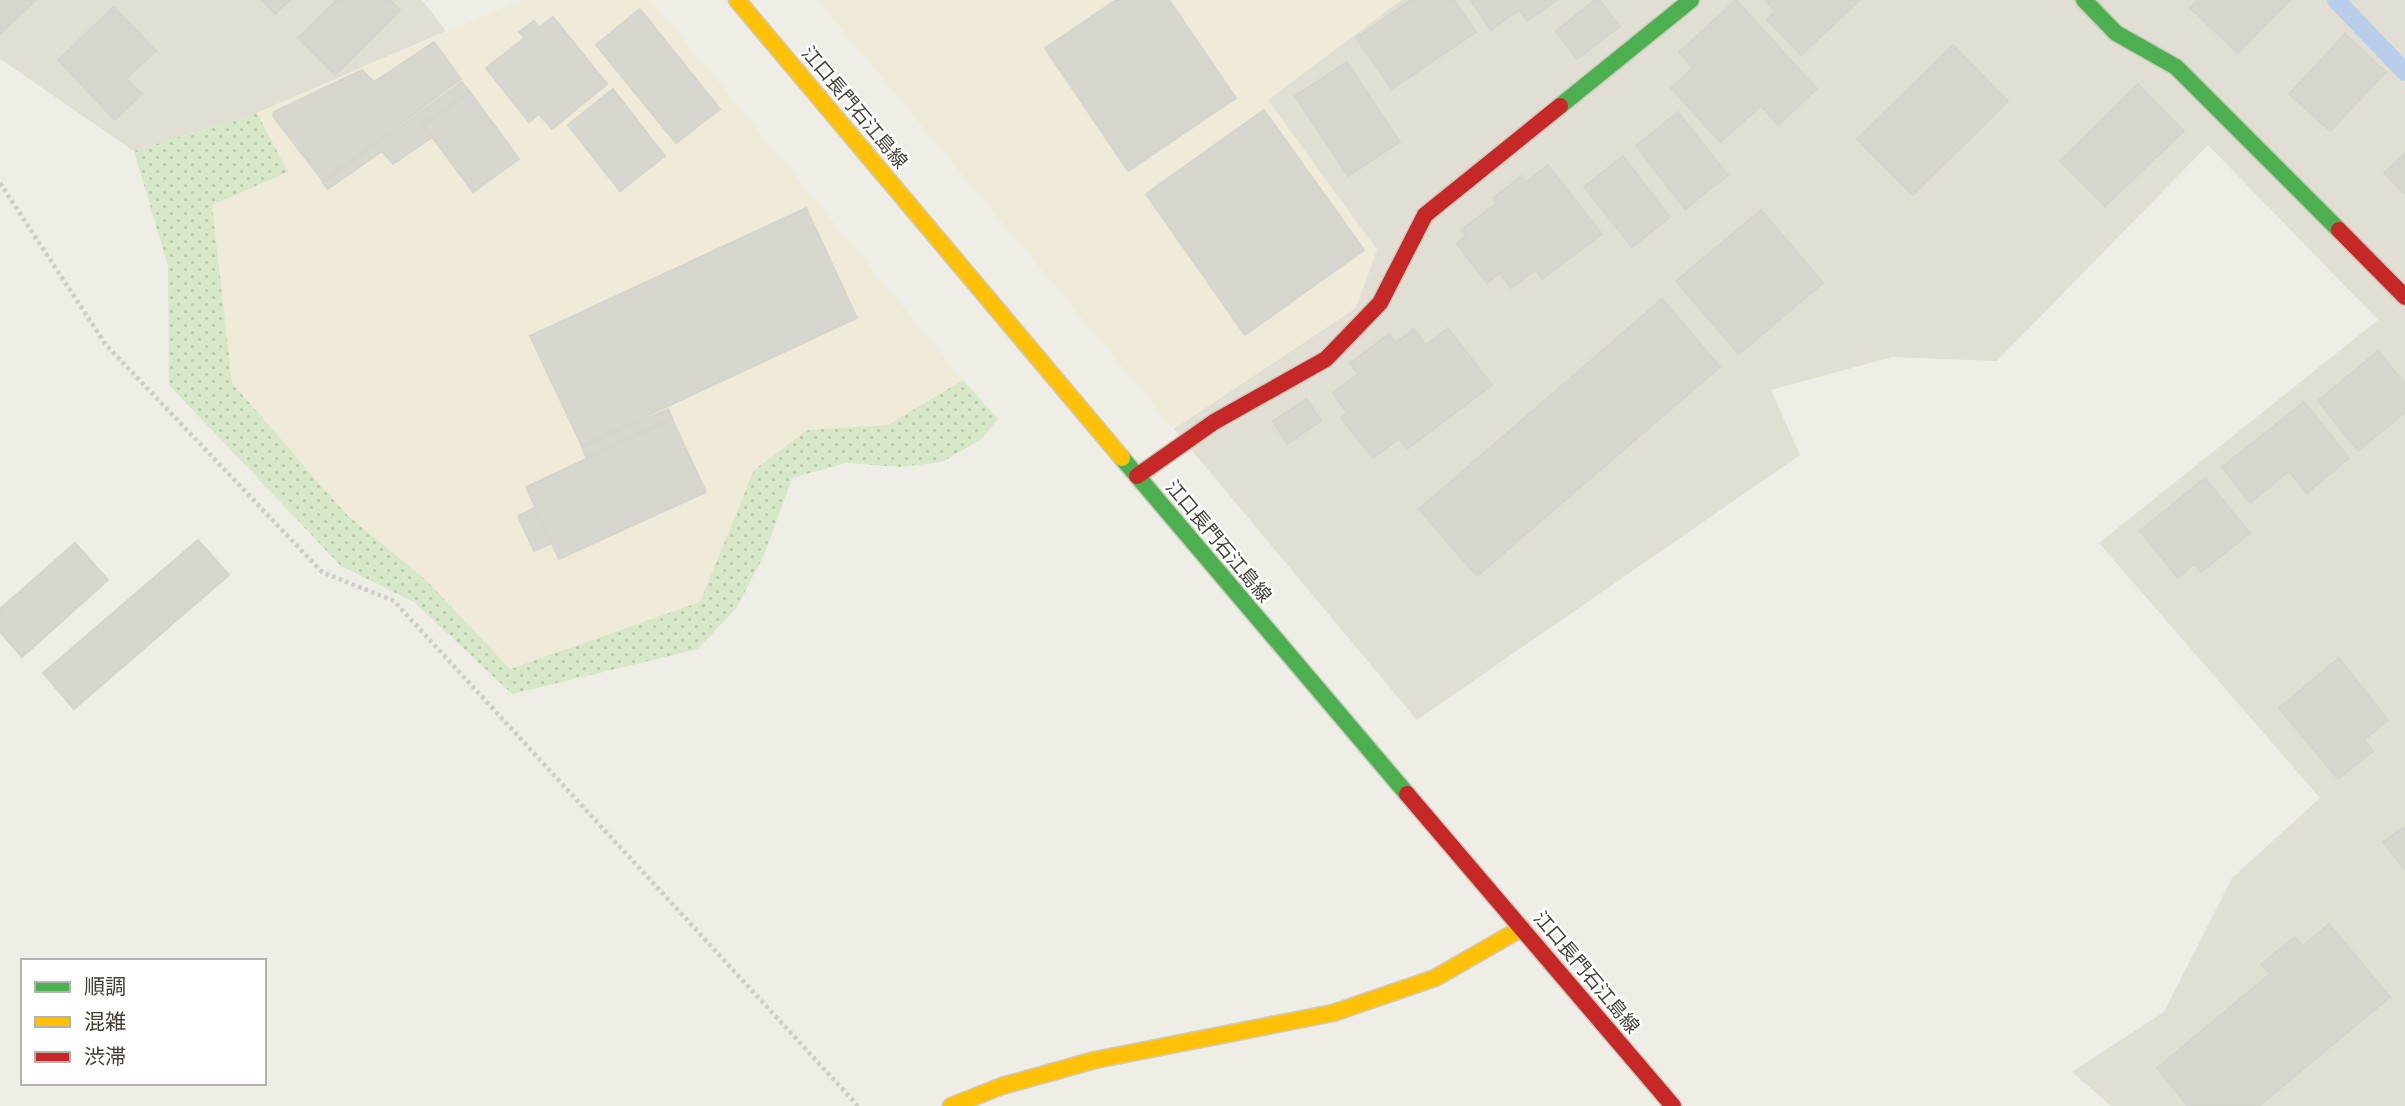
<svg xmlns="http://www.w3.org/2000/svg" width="2405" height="1106" font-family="'PT Sans Narrow','Noto Sans JP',sans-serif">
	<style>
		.residential { fill: #e1dfd4 }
		.commercial { fill: #f0ebd9 }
		.grass { fill: url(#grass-dots) }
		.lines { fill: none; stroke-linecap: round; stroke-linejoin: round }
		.stream { stroke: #b8ceea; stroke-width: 18 }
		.building { fill: #d7d6cf; stroke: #d6d4cc; stroke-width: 2 }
		.fast-casing { stroke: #cccbbe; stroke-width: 19 }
		.slow-casing { stroke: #cccbbe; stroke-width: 19 }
		.jam-casing { stroke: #cccbbe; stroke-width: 19 }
		.path { stroke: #cecdc9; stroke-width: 4.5; stroke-dasharray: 3.5 3.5; stroke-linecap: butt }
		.fast { stroke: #4caf50; stroke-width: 16 }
		.slow { stroke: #ffc107; stroke-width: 16 }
		.jam { stroke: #c62828; stroke-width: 16 }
		.labels { text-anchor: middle; stroke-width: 5; stroke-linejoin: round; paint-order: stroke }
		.street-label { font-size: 19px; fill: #423f34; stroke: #fff }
	</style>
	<defs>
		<pattern id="grass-dots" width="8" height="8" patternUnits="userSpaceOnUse" patternTransform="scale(1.75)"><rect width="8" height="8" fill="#d6e8c7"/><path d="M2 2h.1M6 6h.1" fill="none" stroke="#b9c8ac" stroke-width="1.8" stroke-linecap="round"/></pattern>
	</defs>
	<rect width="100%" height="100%" fill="#eeede6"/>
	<path class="residential" d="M0,0H422L446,31L257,113L134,151L0,59Z
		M1401,0H2405V1106H2111L2072,1072L2164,1012L2232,878L2320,798L2099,543L2378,320L2208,145L1997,361L1892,357L1771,390L1800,455L1417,720L1174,429L1377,250L1267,100Z"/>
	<path class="commercial" d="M521,0H651L963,380L888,425L807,430L754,469L700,602L510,669L427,581L347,515L232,382L212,205L288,172L257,113Z
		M817,0H1401L1268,100L1377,250L1356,308L1174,429Z"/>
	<path class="grass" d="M257,113L288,172L212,205L232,383L347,515L427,581L510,669L700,602L754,470L807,430L888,425L963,380L998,419L980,440L942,462L901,467L846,463L792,478L765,553L737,607L698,649L512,694L414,602L341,566L169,385L168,266L134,151Z"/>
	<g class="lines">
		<path class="stream" d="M2336,0L2405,72"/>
	</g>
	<path class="building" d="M0,0H36L0,34Z
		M262,0H290L275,14Z
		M337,0H390L400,10L335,75L298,38Z
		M1116,0H1169L1236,98L1128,171L1045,48Z
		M1411,0H1454L1476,32L1392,89L1356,38Z
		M1470,0H1557L1527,21L1519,10L1491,30Z
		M1595,0H1599L1620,26L1577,59L1556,31Z
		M1736,0L1817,89L1778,125L1761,106L1720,142L1671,88L1693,68L1679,52Z
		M1765,0H1860L1801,55L1767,20L1775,11Z
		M2198,0H2290L2238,53L2190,8Z
		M114,7L156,51L126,79L142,94L115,120L58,60Z
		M640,9L720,109L676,143L596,45Z
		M553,17L607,84L552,129L539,114L529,122L486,68L525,38L519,32L534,21L539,28Z
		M2345,34L2386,72L2330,131L2289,94Z
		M434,42L461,79L323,181L273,116L274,112L362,70L374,82Z
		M1953,45L2008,101L1913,195L1857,139Z
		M1347,62L1400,142L1348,176L1295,96Z
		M462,82L469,91L422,125L431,138L393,164L382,151L328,189L323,183Z
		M2138,84L2184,131L2105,206L2060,161Z
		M613,89L665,156L620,191L568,125Z
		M470,92L519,159L473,192L424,126Z
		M1264,110L1364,250L1245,335L1146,194Z
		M1678,112L1728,175L1685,209L1636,146Z
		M2405,153V195L2384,173Z
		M1623,156L1670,217L1632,247L1584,187Z
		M1548,165L1602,234L1542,279L1536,270L1511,288L1500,273L1487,283L1457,244L1466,236L1461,230L1497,203L1493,198L1522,176L1526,182Z
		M806,208L857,318L582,446L530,336Z
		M1761,210L1823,283L1739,354L1676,281Z
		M1662,299L1720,367L1477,576L1419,509Z
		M1448,328L1492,385L1407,449L1399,439L1373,458L1341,418L1347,413L1333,393L1358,374L1350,363L1389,334L1395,343L1414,329L1426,345Z
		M2378,351L2405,384V412L2358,451L2318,401Z
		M1307,399L1321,421L1287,444L1273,421Z
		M2304,402L2349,458L2307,493L2289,471L2250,503L2222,467Z
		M668,409L672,418L586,457L582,447Z
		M672,419L706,492L559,559L526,487Z
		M2205,478L2250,533L2201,572L2194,564L2178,578L2140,531Z
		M534,508L550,544L534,551L518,516Z
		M198,540L229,575L74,709L43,673Z
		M75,543L108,580L22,657L0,632V609Z
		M2339,658L2388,720L2364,740L2373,751L2338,779L2279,708Z
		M2405,826V870L2383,842Z
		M2329,924L2390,997L2259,1106H2188L2157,1068L2270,974L2261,964L2295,937L2303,946Z"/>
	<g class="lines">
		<defs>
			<path id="fast" d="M2084,0L2116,33L2176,67L2339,230
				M1560,106L1691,0
				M1122,458L1407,794"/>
			<path id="slow" d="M737,0L1122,458
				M951,1106L1002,1086L1095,1060L1333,1013L1435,978L1522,928"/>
			<path id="jam" d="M2339,230L2405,297
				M1137,476L1214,422L1326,359L1380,303L1425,215L1560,106
				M1407,794L1673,1106"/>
		</defs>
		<use href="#fast" class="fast-casing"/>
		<use href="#slow" class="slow-casing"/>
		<use href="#jam" class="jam-casing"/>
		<path class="path" d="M0,183L106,345L322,572L394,601L858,1106"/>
		<use href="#fast" class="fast"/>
		<use href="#slow" class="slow"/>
		<use href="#jam" class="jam"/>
	</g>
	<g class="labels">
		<g class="street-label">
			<text transform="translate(855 107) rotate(50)" y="7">江口長門石江島線</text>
			<text transform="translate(1219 541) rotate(50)" y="7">江口長門石江島線</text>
			<text transform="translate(1587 972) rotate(50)" y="7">江口長門石江島線</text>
		</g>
	</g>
	<rect x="21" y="959" width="245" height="126" fill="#ffffff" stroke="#b3b2ae" stroke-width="2"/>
	<rect x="35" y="982" width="35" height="10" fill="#4caf50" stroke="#b3b2ae" stroke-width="2"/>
	<text x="84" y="994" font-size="21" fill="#423f34">順調</text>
	<rect x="35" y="1017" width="35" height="10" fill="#ffc107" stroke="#b3b2ae" stroke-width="2"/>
	<text x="84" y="1029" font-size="21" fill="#423f34">混雑</text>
	<rect x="35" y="1052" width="35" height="10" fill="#c62828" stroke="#b3b2ae" stroke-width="2"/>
	<text x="84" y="1064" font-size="21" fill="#423f34">渋滞</text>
</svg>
